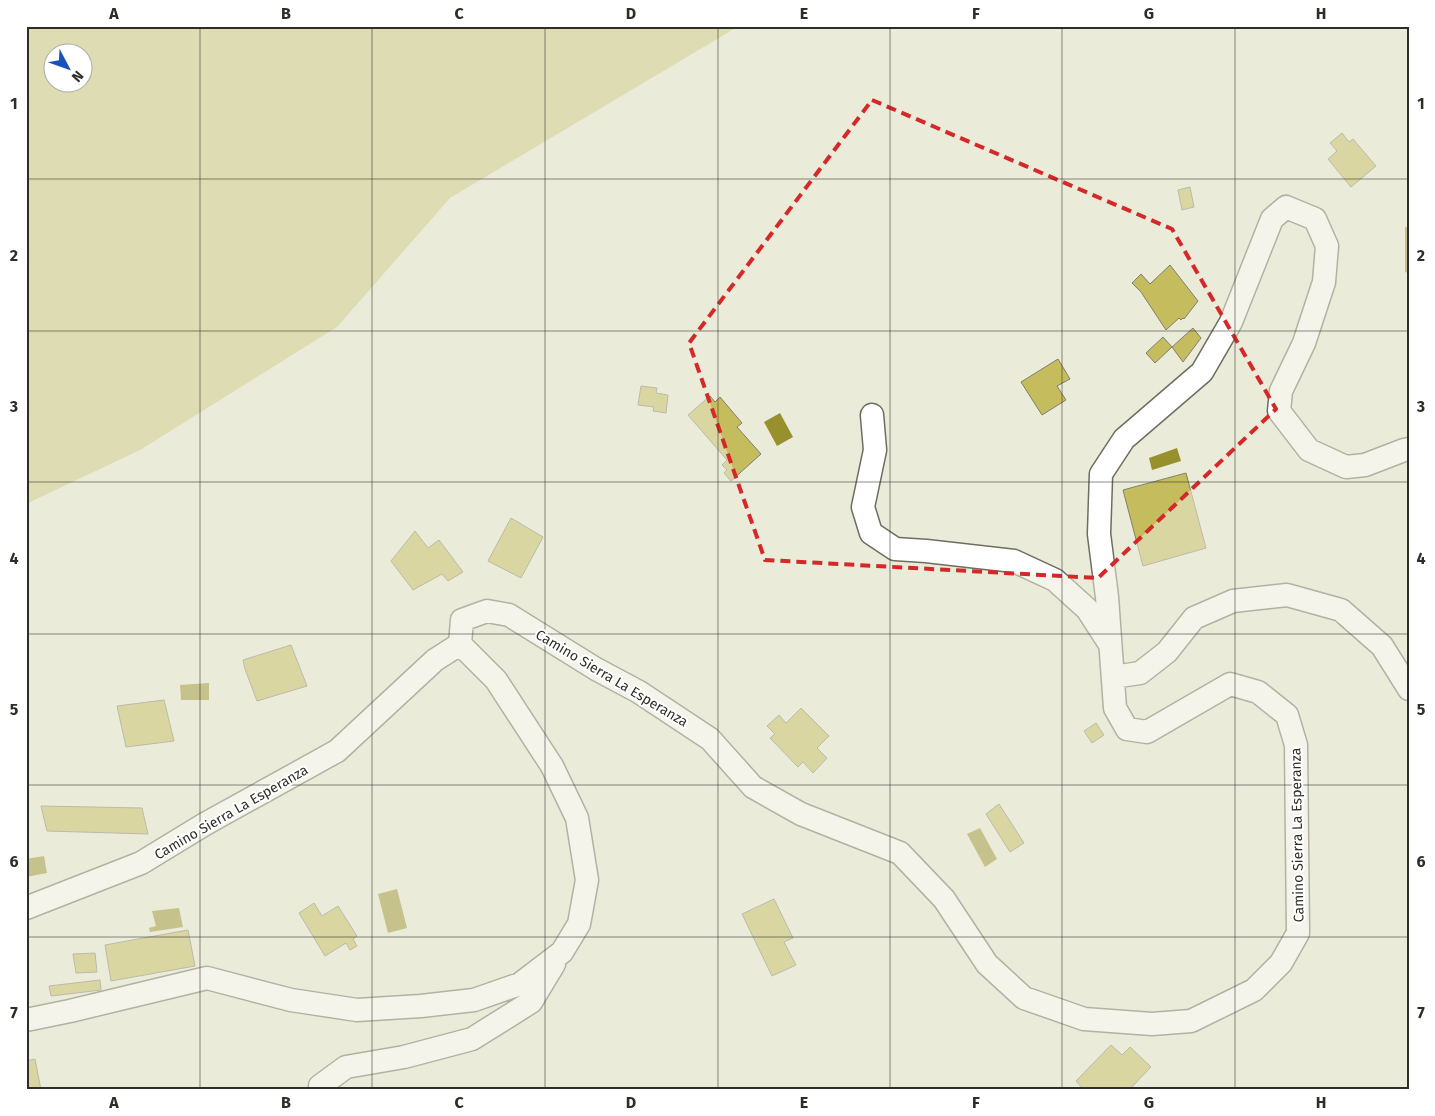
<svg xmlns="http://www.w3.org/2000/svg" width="1435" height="1116" font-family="'Fira Sans',sans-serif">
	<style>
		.green { fill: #cfca82; fill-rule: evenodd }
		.water { fill: #98902d }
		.building { fill: #c5bd5d; stroke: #807f71 }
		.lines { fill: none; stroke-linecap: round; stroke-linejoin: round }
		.street-casing { stroke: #6e6d5f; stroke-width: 25 }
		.street { stroke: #fff; stroke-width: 22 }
		.marked { fill: none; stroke: #d62828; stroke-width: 4; stroke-dasharray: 10 6; stroke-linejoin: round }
		.grid { fill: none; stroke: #2e2e28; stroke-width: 1; stroke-opacity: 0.55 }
		.labels { text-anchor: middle; stroke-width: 4; stroke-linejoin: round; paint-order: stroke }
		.street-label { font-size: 14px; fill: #2e2e28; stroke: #fff }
		.neatline { fill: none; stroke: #2e2e28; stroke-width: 2 }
		.grid-label { font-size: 16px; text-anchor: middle; font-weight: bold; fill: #2e2e28 }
	</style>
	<rect width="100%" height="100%" fill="#ebebda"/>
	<path class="green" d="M26,26H739L450,198L337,327L140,450L26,504ZM52,52H82V82H52Z"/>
	<path class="water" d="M1405,227H1409V273L1405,272Z
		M780,413L793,437L777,446L764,422Z
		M1177,448L1181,461L1152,470L1149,458Z
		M209,683V700H181L180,685Z
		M980,828L997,859L985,867L967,834Z
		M44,856L47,873L26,877V859Z
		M397,889L407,928L388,933L378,894Z
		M179,908L183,927L150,932L149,928L156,926L152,911Z"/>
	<path class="building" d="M1342,133L1349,142L1353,139L1376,166L1351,187L1328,159L1337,151L1330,143Z
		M1190,187L1194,207L1182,210L1178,190Z
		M1170,265L1198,301L1184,319L1183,318L1181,320L1179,318L1166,330L1141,292L1132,283L1141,274L1150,284Z
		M1193,328L1201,338L1183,362L1172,347Z
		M1163,337L1172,347L1155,363L1146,353Z
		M1058,359L1070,379L1057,386L1066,400L1042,415L1021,382Z
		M641,386L657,388L656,393L668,395L666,413L653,411L654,407L638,405Z
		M710,396L715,402L720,397L742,423L737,427L761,454L731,481L724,473L727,470L722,465L727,460L688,415Z
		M1186,473L1206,548L1143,566L1123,490Z
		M511,518L543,537L521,578L488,561Z
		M415,531L428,548L439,540L463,572L448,581L442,574L413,590L391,561Z
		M291,645L307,686L257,701L245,669L243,660Z
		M164,700L174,741L126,747L117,706Z
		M801,708L829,736L817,748L827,758L813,773L803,762L798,767L770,738L775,734L767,726L779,715L786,723Z
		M1096,723L1104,735L1092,743L1084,731Z
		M999,804L1024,843L1010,852L986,814Z
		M41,806L142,808L148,834L47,831Z
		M774,899L793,938L784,942L796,965L772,976L742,914Z
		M314,903L322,916L338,906L357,936L353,939L357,946L350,950L346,943L325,956L299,913Z
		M188,930L195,966L111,981L105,945Z
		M95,953L97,972L76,973L73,954Z
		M100,980L101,990L51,996L49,986Z
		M1111,1045L1122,1055L1130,1047L1151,1067L1129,1090H1084L1076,1081Z
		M35,1059L41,1090H26V1061Z"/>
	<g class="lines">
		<defs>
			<path id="street" d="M872,415L875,450L863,507L871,533L895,549L926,551L1014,561L1055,580L1087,609L1109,643
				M460,644L462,620L487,611L509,615L596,669L639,692L710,739L753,787L801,814L900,853L944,899L987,964L1024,998L1084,1019L1152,1024L1191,1021L1254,990L1281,963L1298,933L1296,745L1287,715L1258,692L1230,684L1147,732L1127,729L1115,708L1107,597L1099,534L1101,474L1124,439L1202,372L1231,322L1272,219L1286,207L1315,219L1327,246L1324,282L1304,343L1281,391L1279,411L1309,450L1346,467L1365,465L1404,450L1409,449
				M1113,677L1140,673L1167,652L1194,618L1233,601L1287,595L1341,610L1382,646L1409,689
				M26,908L141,863L205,824L337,751L435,660L460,644
				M26,1020L70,1011L207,978L291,1000L357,1010L421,1006L474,1000L520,984L562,952L579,924L587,880L577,818L552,766L496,680L460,644
				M320,1090V1086L346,1067L404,1057L472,1039L531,1002L554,964"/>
		</defs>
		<use href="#street" class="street-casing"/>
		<use href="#street" class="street"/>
	</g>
	<path d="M0 0H1435V1116H0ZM872,100L1172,229L1276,409L1098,578L765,560L689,343Z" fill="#ebebda" fill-opacity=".55" fill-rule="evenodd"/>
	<path class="marked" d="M872,100L1172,229L1276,409L1098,578L765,560L689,343Z"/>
	<path class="grid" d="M200,26V1090M372,26V1090M545,26V1090M718,26V1090M890,26V1090M1062,26V1090M1235,26V1090M26,179H1409M26,331H1409M26,482H1409M26,634H1409M26,785H1409M26,937H1409"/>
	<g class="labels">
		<g class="street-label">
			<text transform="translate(612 678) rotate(31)" y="5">Camino Sierra La Esperanza</text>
			<text transform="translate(231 812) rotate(-30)" y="5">Camino Sierra La Esperanza</text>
			<text transform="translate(1297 835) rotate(-91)" y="5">Camino Sierra La Esperanza</text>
		</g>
	</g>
	<rect width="1435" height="1116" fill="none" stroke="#ffffff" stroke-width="55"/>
	<g transform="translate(68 68) rotate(131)"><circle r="24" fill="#ffffff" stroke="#ababa9"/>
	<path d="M0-4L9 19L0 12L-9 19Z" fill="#1850bc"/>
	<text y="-8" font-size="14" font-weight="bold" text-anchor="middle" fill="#2e2e28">N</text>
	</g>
	<rect x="28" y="28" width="1380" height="1060" class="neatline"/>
	<g class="grid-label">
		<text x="114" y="19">A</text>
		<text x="286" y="19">B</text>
		<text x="459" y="19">C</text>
		<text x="631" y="19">D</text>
		<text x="804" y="19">E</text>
		<text x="976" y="19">F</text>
		<text x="1149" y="19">G</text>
		<text x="1321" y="19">H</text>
		<text x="14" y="109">1</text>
		<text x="1421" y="109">1</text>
		<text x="14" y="261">2</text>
		<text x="1421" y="261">2</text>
		<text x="14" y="412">3</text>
		<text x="1421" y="412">3</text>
		<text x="14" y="564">4</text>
		<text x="1421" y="564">4</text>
		<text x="14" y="715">5</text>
		<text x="1421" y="715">5</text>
		<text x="14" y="867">6</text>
		<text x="1421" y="867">6</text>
		<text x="14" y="1018">7</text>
		<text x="1421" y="1018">7</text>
		<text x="114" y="1108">A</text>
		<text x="286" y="1108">B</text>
		<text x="459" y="1108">C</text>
		<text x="631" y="1108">D</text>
		<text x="804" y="1108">E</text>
		<text x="976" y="1108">F</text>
		<text x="1149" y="1108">G</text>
		<text x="1321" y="1108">H</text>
	</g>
</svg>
